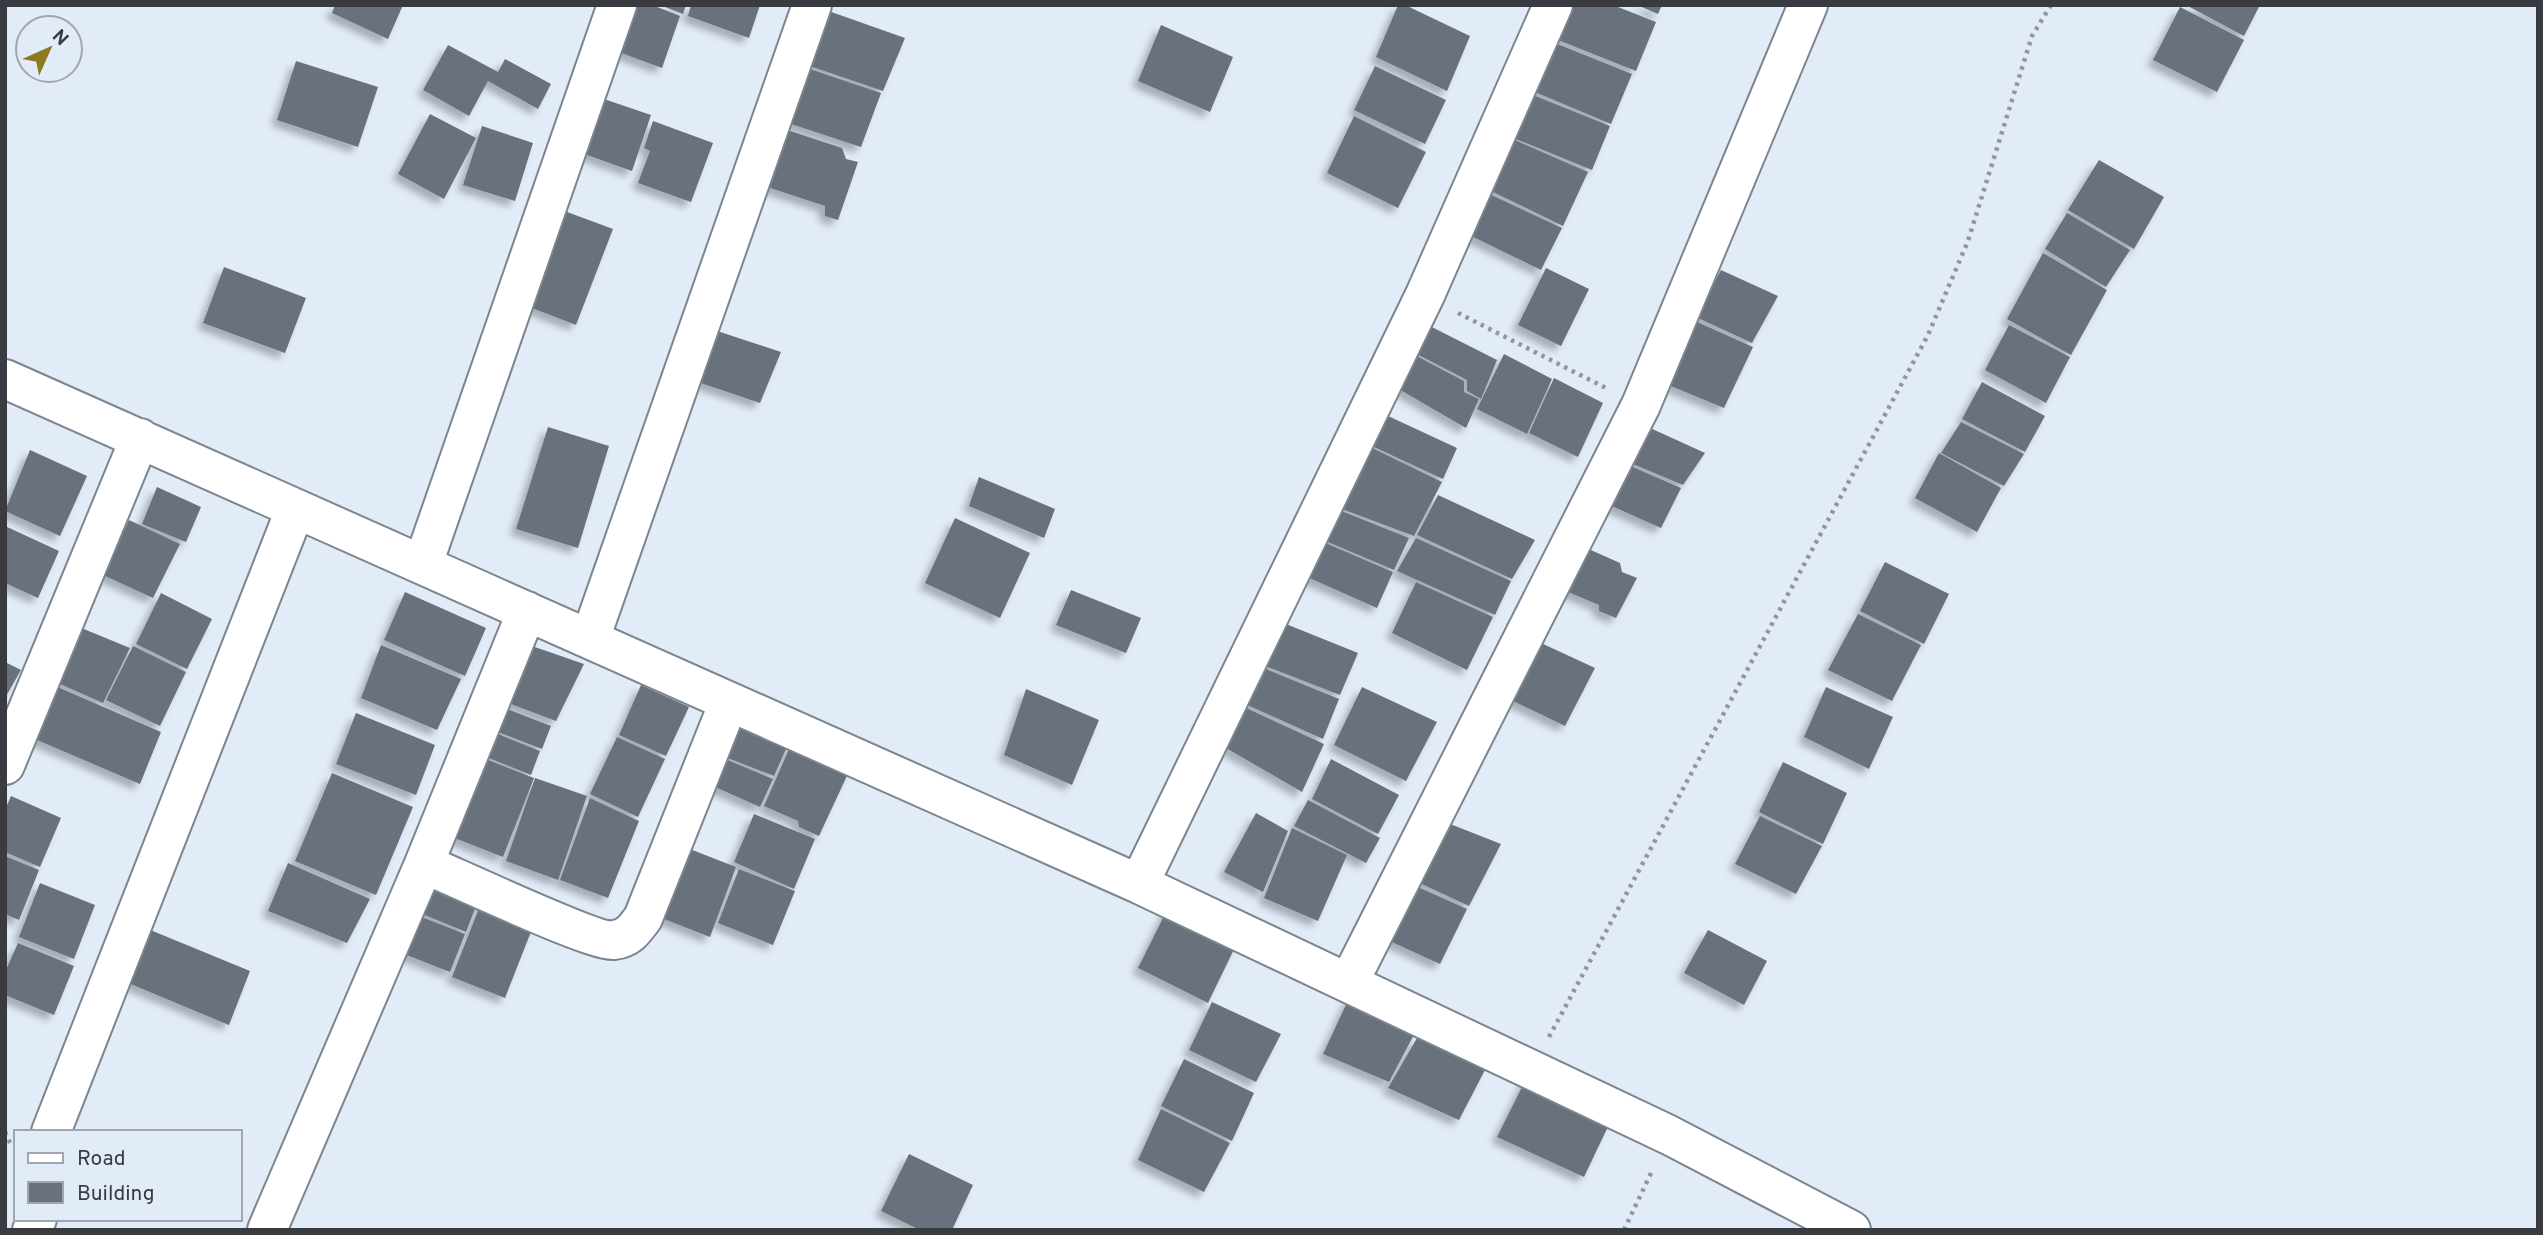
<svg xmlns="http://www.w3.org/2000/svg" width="2543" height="1235" font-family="Overpass,sans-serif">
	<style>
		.building { fill: #68717c; filter: url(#shadow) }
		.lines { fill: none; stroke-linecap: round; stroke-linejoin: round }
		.minor-casing { stroke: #7b8590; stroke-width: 42 }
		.path { stroke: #9097a0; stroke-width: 4.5; stroke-dasharray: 3.5 5; stroke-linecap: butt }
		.minor { stroke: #fff; stroke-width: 38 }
	</style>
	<defs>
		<filter id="shadow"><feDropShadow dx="-6" dy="6" stdDeviation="3.5" flood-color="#0004"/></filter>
	</defs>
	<rect width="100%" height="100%" fill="#e2ecf9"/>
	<path class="building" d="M335,5H403L388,39L332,13Z
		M623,5H652L680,16L662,68L608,48Z
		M660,5H686L683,14Z
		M691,5H760L749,38L688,16Z
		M1398,5H1405L1470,36L1447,91L1376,57Z
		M1566,5H1613L1656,22L1636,71L1553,38Z
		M1637,5H1662L1658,14Z
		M2186,5H2260L2244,36Z
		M2180,7L2244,40L2217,92L2153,60Z
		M820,8L905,38L883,91L798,62Z
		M1161,25L1233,57L1210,112L1138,81Z
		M1550,41L1632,74L1611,124L1530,90Z
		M448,45L498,72L505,59L551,84L538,109L488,81L469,116L423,90Z
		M296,61L378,87L358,147L277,120Z
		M798,65L881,93L861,147L779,120Z
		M1375,66L1446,100L1425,144L1354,110Z
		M1528,93L1610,126L1592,170L1511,137Z
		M595,96L651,115L632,171L576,151Z
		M430,114L476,138L444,199L398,174Z
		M1354,116L1426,152L1398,208L1327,173Z
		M653,121L713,143L691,202L638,183L650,151L644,148Z
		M482,126L533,143L515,201L463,185Z
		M778,127L842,148L846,159L858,162L838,220L825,216V206L758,184Z
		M1510,138L1588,172L1563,226L1487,189Z
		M2099,160L2164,197L2134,249L2068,210Z
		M1487,193L1562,228L1541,270L1467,234Z
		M559,209L613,229L576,325L524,305Z
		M2067,213L2130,250L2106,287L2045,249Z
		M2043,253L2107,290L2071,355L2007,319Z
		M224,267L306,298L285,353L203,323Z
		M1546,268L1589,289L1561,346L1518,325Z
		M1721,270L1778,296L1752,343L1696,317Z
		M1420,321L1497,360L1481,399L1467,391V380L1407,349Z
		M1695,321L1753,347L1724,408L1666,384Z
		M2009,325L2070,357L2046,403L1985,370Z
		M705,327L781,352L760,403L686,378Z
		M1407,351L1464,381V392L1479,399L1466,428L1390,384Z
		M1504,354L1552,379L1527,434L1477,409Z
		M1554,378L1603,403L1578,457L1529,433Z
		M1982,382L2045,416L2025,452L1962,419Z
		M1373,409L1457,448L1443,479L1359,440Z
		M1961,422L2024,454L2004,486L1941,453Z
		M548,427L609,446L578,548L516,529Z
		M1648,427L1705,453L1683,485L1628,462Z
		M1362,443L1442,482L1414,536L1334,506Z
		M30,450L87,476L60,536L5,511Z
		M1939,453L2001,488L1977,532L1915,498Z
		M1626,464L1681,488L1661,528L1605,503Z
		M979,477L1055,509L1044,538L969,506Z
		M157,487L201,507L186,542L142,524Z
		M1438,495L1535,540L1512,579L1417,535Z
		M1329,506L1409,538L1394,570L1316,537Z
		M955,518L1030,553L1000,618L925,583Z
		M129,520L180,544L153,598L103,575Z
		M5,526L59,551L38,598L5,583Z
		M1314,538L1393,572L1377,608L1298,573Z
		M1416,538L1511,581L1495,615L1397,571Z
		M1584,547L1620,563L1622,572L1637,578L1616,618L1599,611V605L1561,589Z
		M1885,562L1949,594L1924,644L1860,611Z
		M1416,582L1493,617L1467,670L1392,633Z
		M1071,590L1141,618L1126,653L1056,625Z
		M405,592L486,628L465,676L384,640Z
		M161,593L212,619L187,669L136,644Z
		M1858,614L1921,645L1892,701L1828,670Z
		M1276,620L1358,653L1340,695L1260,664Z
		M74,625L130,648L103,703L51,680Z
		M1541,643L1595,668L1565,726L1511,700Z
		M381,645L461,679L437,730L361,698Z
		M529,645L584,664L556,721L503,701Z
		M133,646L186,672L160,726L106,700Z
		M5,662L21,670L5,698Z
		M1261,667L1339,699L1323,739L1245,704Z
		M53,685L161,732L140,784L30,737Z
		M641,685L689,707L666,756L619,735Z
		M1362,687L1437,722L1406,781L1334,745Z
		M1826,687L1893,717L1869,769L1804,737Z
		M1026,689L1099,720L1072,785L1004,755Z
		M502,707L551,726L542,749L493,730Z
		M1244,707L1324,744L1302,792L1226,748Z
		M356,713L435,745L416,795L336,764Z
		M738,720L790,740L774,776L720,755Z
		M488,730L540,751L531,775L479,754Z
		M617,737L665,759L638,817L590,794Z
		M793,740L852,765L819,836L799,827L798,821L764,806Z
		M478,756L534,778L503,857L447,835Z
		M718,756L773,779L760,807L704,782Z
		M1331,759L1399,795L1378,834L1312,799Z
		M1783,762L1847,793L1823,844L1759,812Z
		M332,773L413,807L376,895L295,861Z
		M535,778L587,796L558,880L506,861Z
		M11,796L61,818L40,867L5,852V810Z
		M590,798L639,821L608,898L560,880Z
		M1308,800L1380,838L1366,863L1294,826Z
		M1256,813L1288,831L1263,892L1224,872Z
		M754,814L815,839L794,889L734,862Z
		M1760,816L1822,846L1796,894L1735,864Z
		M1440,820L1501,844L1469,906L1413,880Z
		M1292,828L1347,855L1318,921L1264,898Z
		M682,846L736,867L710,937L654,915Z
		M5,856L39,870L19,920L5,914Z
		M288,863L370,899L347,943L268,911Z
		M739,869L795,891L773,945L718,923Z
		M431,872L481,893L466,932L415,911Z
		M40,883L95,905L74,959L19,937Z
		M1409,883L1467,909L1440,964L1383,938Z
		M483,898L536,919L505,998L452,977Z
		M1170,904L1239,939L1208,1003L1138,968Z
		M414,914L465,934L450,972L399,952Z
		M143,927L250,971L229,1025L121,980Z
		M1708,930L1767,961L1744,1005L1684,973Z
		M18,943L74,966L54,1015L5,995V972Z
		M1350,996L1418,1027L1389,1082L1323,1054Z
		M1212,1002L1281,1034L1256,1082L1189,1050Z
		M1417,1038L1485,1070L1459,1120L1388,1088Z
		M1184,1059L1254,1093L1232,1141L1161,1106Z
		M1528,1075L1614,1114L1584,1177L1497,1137Z
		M1161,1109L1230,1143L1204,1192L1138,1160Z
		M909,1154L973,1185L952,1230H920L881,1211Z"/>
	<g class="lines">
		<defs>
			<path id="minor" d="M5,379L1139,884L1669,1135L1851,1230
				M423,564L617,5
				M590,639L812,5
				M5,765L140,438
				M424,864C453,876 595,943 614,940C629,938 634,930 643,918L729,702
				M1139,884L1425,295L1553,5
				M1349,982L1641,405L1808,5
				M51,1132L295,510
				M32,1230L37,1219
				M267,1230L424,864L527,611"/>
		</defs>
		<use href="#minor" class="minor-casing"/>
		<path class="path" d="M1458,313L1606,388
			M1549,1037L1928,335L1968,241L2032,36L2051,5
			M5,1132L12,1147
			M1624,1230L1652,1171"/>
		<use href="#minor" class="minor"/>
	</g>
	<rect width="2543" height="1235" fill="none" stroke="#383c41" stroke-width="14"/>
	<rect x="14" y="1130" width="228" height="91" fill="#e2ecf9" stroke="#9ea6af" stroke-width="2"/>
	<rect x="28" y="1153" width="35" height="10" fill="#ffffff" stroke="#9ea6af" stroke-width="2"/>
	<text x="77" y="1165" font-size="21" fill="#383c41">Road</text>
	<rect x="28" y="1182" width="35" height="21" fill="#68717c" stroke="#9ea6af" stroke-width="2"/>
	<text x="77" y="1200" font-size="21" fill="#383c41">Building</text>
	<g transform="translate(49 49) rotate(45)"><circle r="33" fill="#e2ecf9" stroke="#9ea6af" stroke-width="2"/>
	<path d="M0-5L12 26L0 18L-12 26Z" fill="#8c7a1f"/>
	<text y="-10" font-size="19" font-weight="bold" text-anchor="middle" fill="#383c41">N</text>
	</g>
</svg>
